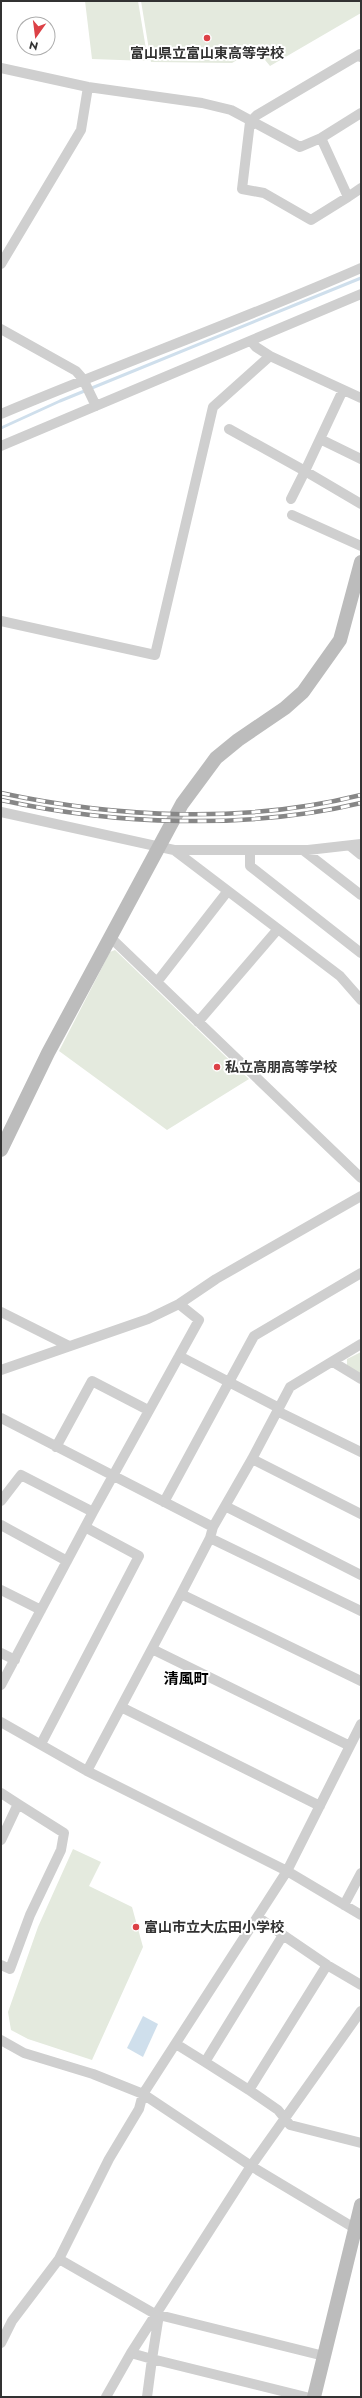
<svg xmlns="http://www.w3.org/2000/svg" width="362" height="2398" font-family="Jost,'Noto Sans JP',sans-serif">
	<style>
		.green { fill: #e4eade }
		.water { fill: #cfdfec }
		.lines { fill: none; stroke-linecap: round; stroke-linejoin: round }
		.stream { stroke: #cfdfec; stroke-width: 3 }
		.street { stroke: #cfcfcf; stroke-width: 10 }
		.secondary { stroke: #bcbcbc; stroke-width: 14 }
		.rail-casing { stroke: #878787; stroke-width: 4.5 }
		.rail { stroke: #fff; stroke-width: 3; stroke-dasharray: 9; stroke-linecap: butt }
		.poi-dot { fill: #dc4146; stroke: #fff; stroke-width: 1.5 }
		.labels { text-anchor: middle; stroke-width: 4; stroke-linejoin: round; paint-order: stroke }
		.poi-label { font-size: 14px; font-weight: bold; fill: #323232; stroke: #fff; text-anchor: start }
		.neighbourhood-label { font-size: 15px; font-weight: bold; fill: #000; stroke: #fff }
	</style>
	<rect width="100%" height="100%" fill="#fff"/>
	<path class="green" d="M85,1H138L148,61L92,59Z
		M141,1H361V13L270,66L256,49L232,63L151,62Z
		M115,950L249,1079L167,1130L59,1051L110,952Z
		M361,1352V1374L347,1367V1359Z
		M73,1849L101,1862L89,1886L132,1907L143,1947L92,2060L28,2039L11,2030L8,2012L38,1927Z"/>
	<path class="water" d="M143,2016L158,2024L143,2057L127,2048Z"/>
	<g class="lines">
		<path class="stream" d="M1,428L60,401L361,278"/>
		<path class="street" d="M1,68L88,87L202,103L231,110L300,147L321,138L361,113
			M321,138L348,197L311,220L264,193L242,189L250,122L257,115L360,54L361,57
			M348,197L361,188
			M1,264L81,130L88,87
			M1,329L76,371L83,379L96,406
			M251,341L256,347L270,356
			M1,414C120,364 242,320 361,268
			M229,429L305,471L320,439L361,459
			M320,439L343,390
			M1,446L361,294
			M291,499L305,471L361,504
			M292,515L361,546
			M1,621L155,655L213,407L270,356L361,398
			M1,812L174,850L340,976L361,1000
			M350,846L361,855
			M174,850H308L361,844
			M303,850L361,895
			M250,851V866L361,953
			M110,937L361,1178
			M157,982L227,892
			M198,1022L278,929
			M1,1312L69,1346
			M179,1356L279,1408
			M333,1362L361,1379
			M1,1370L148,1319L179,1304L216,1279L361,1196
			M277,1411L361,1452
			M1,1418L213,1527
			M56,1447L92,1381L148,1410
			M252,1459L361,1514
			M1,1501L21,1475L93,1512
			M164,1502L254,1336L361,1273
			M225,1506L361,1575
			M1,1525L67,1561
			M210,1538L361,1611
			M1,1590L41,1610
			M181,1594L361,1681
			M152,1649L350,1746
			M1,1653L15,1660
			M1,1685L93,1512L199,1320L179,1304
			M121,1707L320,1806
			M1,1722L87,1771L287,1871L361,1915
			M41,1744L139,1556L85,1527
			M87,1771L181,1594L210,1538L213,1527L252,1459L290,1387L361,1344
			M1,1793L18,1804
			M1,1840L18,1804L64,1833L61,1850L30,1915L10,1969L1,1965
			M344,1905L361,1873
			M258,1917L283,1935
			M361,1985L327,1965L249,2090L278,2110L290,2125L361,2143
			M1,2040L24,2053L93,2074L143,2094L251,2166L356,2229
			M176,2044L205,2062
			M249,2090L205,2062L283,1935L327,1965
			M59,2259L155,2314L324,2356
			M1,2343L12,2321L59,2259L109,2159L139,2109L143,2094L287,1871L361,1724
			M131,2353L152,2359L158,2321L155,2314
			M106,2397L131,2353L251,2166L361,2011
			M147,2397L152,2359L306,2397"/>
		<path class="secondary" d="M1,1150L48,1053L182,804L216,758L238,740L285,708L303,692L340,640L361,562
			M314,2397L361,2205"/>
		<defs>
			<path id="rail" d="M1,793C117,818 245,824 361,795
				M1,800C114,825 247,830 361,803"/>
		</defs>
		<use href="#rail" class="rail-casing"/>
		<use href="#rail" class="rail"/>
	</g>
	<g class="poi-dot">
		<circle cx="207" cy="38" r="4"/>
		<circle cx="217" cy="1067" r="4"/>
		<circle cx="136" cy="1927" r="4"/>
	</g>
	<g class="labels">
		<g class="poi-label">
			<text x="207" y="58" text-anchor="middle">富山県立富山東高等学校</text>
			<text x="225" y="1072">私立高朋高等学校</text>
			<text x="144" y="1932">富山市立大広田小学校</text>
		</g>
		<g class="neighbourhood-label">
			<text x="186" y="1684">清風町</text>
		</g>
	</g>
	<rect width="362" height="2398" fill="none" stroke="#323232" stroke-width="4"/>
	<g transform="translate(36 36) rotate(194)"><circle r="19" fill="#ffffff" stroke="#adadad"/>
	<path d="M0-3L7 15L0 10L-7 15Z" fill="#dc4146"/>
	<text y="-6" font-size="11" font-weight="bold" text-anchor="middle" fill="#323232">N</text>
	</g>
</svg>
